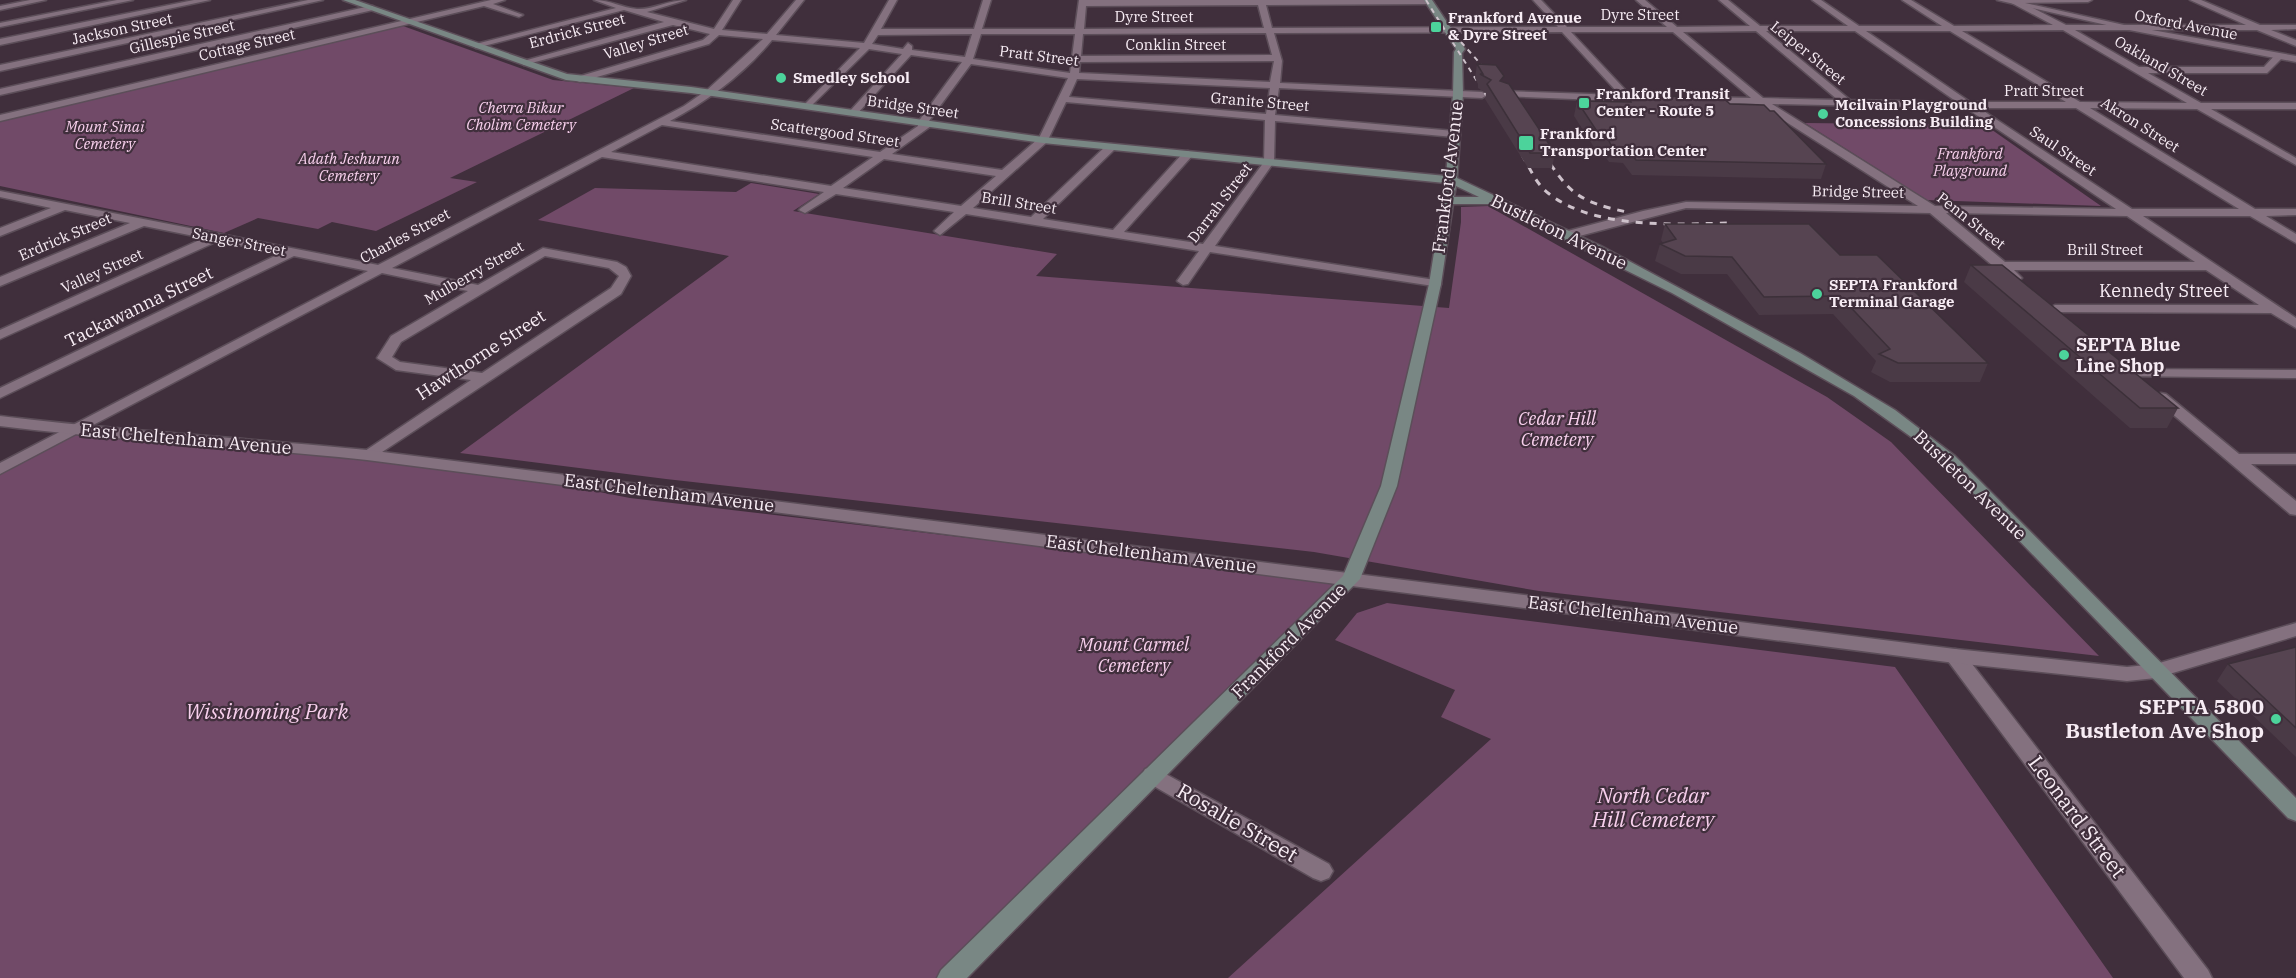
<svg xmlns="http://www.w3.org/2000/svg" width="2296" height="978" font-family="'IBM Plex Serif',serif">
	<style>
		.green { fill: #714a68 }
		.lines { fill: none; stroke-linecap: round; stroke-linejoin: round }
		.minor-casing { stroke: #5c4e59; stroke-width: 3 }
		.tertiary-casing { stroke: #5c4e59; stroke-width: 3 }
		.secondary-casing { stroke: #5c4e59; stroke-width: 3 }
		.minor { fill: #84717f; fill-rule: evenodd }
		.tertiary { fill: #84717f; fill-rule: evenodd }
		.secondary { fill: #798784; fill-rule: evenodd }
		.rail-far1 { stroke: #cec2cb; stroke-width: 2; stroke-dasharray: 5 5; stroke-linecap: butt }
		.rail { stroke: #cec2cb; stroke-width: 3; stroke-dasharray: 7 7; stroke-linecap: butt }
		.wall { fill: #4a3a46 }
		.building { fill: #564451; stroke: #3c3039; stroke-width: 1.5 }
		.poi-dot { fill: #4cd39b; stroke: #402f3c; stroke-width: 2 }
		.labels { text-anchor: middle; stroke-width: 4.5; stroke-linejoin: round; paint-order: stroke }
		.far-street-label { font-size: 15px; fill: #f7ecf4; stroke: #402f3c }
		.far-poi-label { font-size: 15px; font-weight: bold; fill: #f7ecf4; stroke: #402f3c; text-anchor: start }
		.far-park-label { font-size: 15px; font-style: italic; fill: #f8d0ed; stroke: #402f3c }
		.street-label { font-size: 18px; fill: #f7ecf4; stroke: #402f3c }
		.poi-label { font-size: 18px; font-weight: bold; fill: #f7ecf4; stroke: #402f3c; text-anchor: start }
		.park-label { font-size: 18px; font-style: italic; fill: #f8d0ed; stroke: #402f3c }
		.near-poi-label { font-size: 21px; font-weight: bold; fill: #f7ecf4; stroke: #402f3c; text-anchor: end }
		.near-park-label { font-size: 21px; font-style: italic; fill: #f8d0ed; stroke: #402f3c }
		.near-street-label { font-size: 21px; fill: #f7ecf4; stroke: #402f3c }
	</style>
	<rect width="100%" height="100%" fill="#402f3c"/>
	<path class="green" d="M403,26L553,80L634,88L450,178L477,182L376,231L332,222L318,229L258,218L224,233L0,186V121Z
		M1805,123L1985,125L2101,206L1927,200Z
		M751,183L819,194L793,211L1057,254L1036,276L1449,308L1461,222V207L1488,206L1827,397L1891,442L2099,656L1539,591L1314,552L666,479L460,453L729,256L538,220L595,188L736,192Z
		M73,430L481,469L630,498L994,541L1351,579L950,978H0V469Z
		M1387,603L1895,667L2113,978H1228L1491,739L1441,717L1455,690L1335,640L1357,613Z"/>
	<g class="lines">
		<defs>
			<path id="minor" d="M30,0H46L0,10V6Z
				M117,0H133L0,27V23Z
				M194,0H210L0,45V39Z
				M308,0H323L0,71V65Z
				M491,0H505L493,4L523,15L519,17L484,6L0,121V115Z
				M594,0C610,0 623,8 637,9C652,10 669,0 686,0L647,12L714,29L733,0H741L722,30L767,34L796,0H804L776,35L864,43L889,0H897L881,29H974L983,0H991L982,29H1075L1079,0H1430L1433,2L1429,4L1266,5L1272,28L1558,27L1533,0H1541L1567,27H1667L1636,0H1645L1677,27L1750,26L1719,0H1728L1760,26H1848L1812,0H1821L1859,26H1942L1902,0H1911L1954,26L2053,25L2006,0H2092L2088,2L2023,3L2066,25H2246L2190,0H2201L2260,25H2296V29L2271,30L2296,40V46L2257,30H2075L2139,67H2264L2276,54H2282V58L2267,73H2148L2201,103H2296V109H2211L2296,158V165L2197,109L2090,108L2255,209H2296V215L2266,216L2296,234V243L2250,216H2143L2296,318V328L2271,313L2050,312L2048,309L2055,305H2259L2206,270H2014L2022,278L2016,282L2011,281L1930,213L1686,208L1568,239L1564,238V232L1643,211L1686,202L1918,206L1758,104L1700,102L1698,100L1703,97L1751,98L1673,32H1571L1631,96L1650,97L1652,99L1647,102L1501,96L1499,94L1504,91L1620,95L1562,32L1274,33L1282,61L1280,83L1482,92L1487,95L1482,98L1279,88L1275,115L1454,131L1459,134L1454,137L1275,121L1274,162L1215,246L1435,280L1440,281L1441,284L1440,287L1210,252L1188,284L1183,285L1177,281L1199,251L966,214L940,235L934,231L954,212L836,194L805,213L799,210L801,208L824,192L602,157L392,268L478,285L543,248L617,262L626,267L631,276L621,294L373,458H361L359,455L471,380L396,370L377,358L391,336L468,291L382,273L0,474V463L368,271L294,256L0,398V388L281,253L218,241L0,339V330L204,238L144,226L0,286V277L130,223L65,210L0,236V228L51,208L0,197V191L378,265L684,106L707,90L763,39L719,35L709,44L580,82L577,81V77L703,40L710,34L673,25L524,65L520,62L664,22L624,10L476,48L472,45L616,8ZM1258,5L1264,28L1084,29L1086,6ZM2063,30L2187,103L2080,102L1962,31ZM1756,31L1838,100L1763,98L1683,32ZM1766,31H1855L1957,102L1850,100ZM1866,31H1950L2066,102H1970ZM1266,33L1272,55L1081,56L1083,34ZM972,34L965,57L912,50V46L908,43L903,49L872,44L878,35ZM981,34H1075L1070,73L973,59ZM772,40L860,48L805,104V108L808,109L869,49L902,54L850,111V115H856L911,55L962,62L918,122V126L880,152L670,121C708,101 745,73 772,40ZM1274,61L1270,82L1079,73L1080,62ZM971,64L1068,78L1039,138L1002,170L892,154L931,126L932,124L929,121ZM1077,79L1270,88L1266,114L1069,97ZM1066,102L1265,120L1264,162L1203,244L1124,232L1192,156L1193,154L1188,151L1184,152L1113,230L1043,219L1115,149L1116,147L1111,144L1107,145L1031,217L973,208L1047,142ZM1772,104L1966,108L2116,209L1935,206ZM1979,108H2076L2239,209H2132ZM662,125L873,157L831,186L611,152ZM884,159L996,176L961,206L843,188ZM1946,213L2127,216L2195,262H2005ZM545,256L609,268L619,276L611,288L482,373L400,362L392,357L401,342Z
				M370,6H373V10L0,95V89Z
				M2131,369L2296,370V378L2126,376L2124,373Z
				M2161,393L2166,394L2239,454H2296V464H2251L2296,501V515L2290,514L2156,400L2154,397L2156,394Z
				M1955,649L1962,651L2208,970L2212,978H2184L1948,661L1945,656L1948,651Z
				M1153,767L1329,864L1333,871L1329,878L1321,881L1313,878L1145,781L1142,775L1145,769Z"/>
			<path id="tertiary" d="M1997,0H2012L2124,25L2296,56V62L2124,29Z
				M0,416C122,431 245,438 367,450L1955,649L2127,667L2156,664L2296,623V636L2156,678L2127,681L1955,663L367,460C245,447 122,441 0,426Z"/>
			<path id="secondary" d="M343,0H355L567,74L691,87L1043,137L1446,176L1453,94L1454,52L1456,49L1424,0H1432L1465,49L1462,53L1463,94L1457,178L1601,246L1800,353L1895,410L1955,456L2296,798V821L2288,818L1943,462L1914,439L1854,396L1672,293L1492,204H1453L1441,284L1397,486L1360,579L967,978H937L941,970L1343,576L1381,486L1429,284L1445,183L1043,143L691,93L566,80ZM1456,186L1479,197H1454Z"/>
		</defs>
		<use href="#minor" class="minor-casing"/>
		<use href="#tertiary" class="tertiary-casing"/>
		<use href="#secondary" class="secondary-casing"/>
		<use href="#minor" class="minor"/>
		<use href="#tertiary" class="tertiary"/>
		<use href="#secondary" class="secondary"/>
		<path class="rail-far1" d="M1426,0L1494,108
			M1461,42L1493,78"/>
		<path class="rail" d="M1543,152C1568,193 1579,202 1627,212
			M1522,155C1530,168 1536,184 1548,193C1594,230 1676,224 1732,223"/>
	</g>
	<path class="wall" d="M1477,64L1503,82L1555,153L1552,168H1528L1485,99L1486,93L1478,88V84L1475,78Z
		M1628,96L1730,104L1826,164L1821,179L1632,175L1623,163L1609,162L1604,155H1599L1574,116L1577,101L1626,102Z
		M1665,224L1840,255L1988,363L1980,382H1890L1871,372L1876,361L1833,314L1759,315L1727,274H1681L1655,261L1660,244L1663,243L1661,240Z
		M1971,265L2178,408L2167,428H2130L1964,282Z
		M2296,647V757L2217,681L2228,664Z"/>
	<path class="building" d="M1477,64L1496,65L1504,76L1500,81L1509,84L1555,153H1530L1487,84L1491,80L1480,74H1483Z
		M1628,96L1722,97L1730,104L1764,105L1770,111H1774L1826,164L1636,160L1626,147H1612L1608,139H1602L1577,101L1631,102Z
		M1665,224H1809L1840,255H1877L1988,363H1898L1879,354L1890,349L1840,296L1764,297L1732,257L1685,256L1660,244L1676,239Z
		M1971,265H2002L2178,408H2140Z
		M2296,647V728L2228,664Z"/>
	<g class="poi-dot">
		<rect x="1430" y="21" width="12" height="12" rx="3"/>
		<circle cx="781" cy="78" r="6"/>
		<rect x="1578" y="97" width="12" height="12" rx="3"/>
		<circle cx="1823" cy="114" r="6"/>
		<rect x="1518" y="135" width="16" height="16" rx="3"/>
		<circle cx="1817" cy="294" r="6"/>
		<circle cx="2064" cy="355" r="6"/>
		<circle cx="2276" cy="719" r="6"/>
	</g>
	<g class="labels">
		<g class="far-street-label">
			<text x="1640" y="20">Dyre Street</text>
			<text x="1154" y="22">Dyre Street</text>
			<text transform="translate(2186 25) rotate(11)" y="5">Oxford Avenue</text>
			<text transform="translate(122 29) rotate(-12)" y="5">Jackson Street</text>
			<text transform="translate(577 31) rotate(-15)" y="5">Erdrick Street</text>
			<text transform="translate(182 37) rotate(-13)" y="5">Gillespie Street</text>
			<text transform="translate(646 42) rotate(-17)" y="5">Valley Street</text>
			<text transform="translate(247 45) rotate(-13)" y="5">Cottage Street</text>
			<text x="1176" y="50">Conklin Street</text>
			<text transform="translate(1808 53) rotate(39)" y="5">Leiper Street</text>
			<text transform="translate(1039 56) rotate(7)" y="5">Pratt Street</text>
			<text transform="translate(2161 66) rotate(30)" y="5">Oakland Street</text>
			<text x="2044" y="96">Pratt Street</text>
			<text transform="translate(1260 102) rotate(5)" y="5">Granite Street</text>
			<text transform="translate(913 107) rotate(8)" y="5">Bridge Street</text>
			<text transform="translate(2140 125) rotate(32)" y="5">Akron Street</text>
			<text transform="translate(835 133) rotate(8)" y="5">Scattergood Street</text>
			<text transform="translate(2063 151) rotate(34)" y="5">Saul Street</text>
			<text transform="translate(1858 192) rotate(1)" y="5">Bridge Street</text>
			<text transform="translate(1019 203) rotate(9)" y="5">Brill Street</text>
			<text transform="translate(1220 203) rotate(-53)" y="5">Darrah Street</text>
			<text transform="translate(1971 221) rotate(38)" y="5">Penn Street</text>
			<text transform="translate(405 236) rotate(-28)" y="5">Charles Street</text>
			<text transform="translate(65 237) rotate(-23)" y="5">Erdrick Street</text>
			<text transform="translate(239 242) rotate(11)" y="5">Sanger Street</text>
			<text x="2105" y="255">Brill Street</text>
			<text transform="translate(102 271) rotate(-24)" y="5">Valley Street</text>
			<text transform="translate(474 273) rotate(-30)" y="5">Mulberry Street</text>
		</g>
		<g class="far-poi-label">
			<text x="1448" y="23">Frankford Avenue<tspan x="1448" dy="17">&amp; Dyre Street</tspan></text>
			<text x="793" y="83">Smedley School</text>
			<text x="1596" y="99">Frankford Transit<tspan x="1596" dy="17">Center - Route 5</tspan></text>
			<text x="1835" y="110">Mcilvain Playground<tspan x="1835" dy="17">Concessions Building</tspan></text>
			<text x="1540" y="139">Frankford<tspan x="1540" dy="17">Transportation Center</tspan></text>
			<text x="1829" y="290">SEPTA Frankford<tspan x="1829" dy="17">Terminal Garage</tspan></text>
		</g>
		<g class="far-park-label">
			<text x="521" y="113">Chevra Bikur<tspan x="521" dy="17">Cholim Cemetery</tspan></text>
			<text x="105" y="132">Mount Sinai<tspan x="105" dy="17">Cemetery</tspan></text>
			<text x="1970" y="159">Frankford<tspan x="1970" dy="17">Playground</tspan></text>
			<text x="349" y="164">Adath Jeshurun<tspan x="349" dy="17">Cemetery</tspan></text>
		</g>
		<g class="street-label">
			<text transform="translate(1448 177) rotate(-83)" y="6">Frankford Avenue</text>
			<text transform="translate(1559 232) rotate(26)" y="6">Bustleton Avenue</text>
			<text x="2164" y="297">Kennedy Street</text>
			<text transform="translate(139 307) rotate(-26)" y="6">Tackawanna Street</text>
			<text transform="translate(481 355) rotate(-33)" y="6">Hawthorne Street</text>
			<text transform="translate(186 439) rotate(5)" y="6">East Cheltenham Avenue</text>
			<text transform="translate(1970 485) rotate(44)" y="6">Bustleton Avenue</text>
			<text transform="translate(669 493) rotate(7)" y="6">East Cheltenham Avenue</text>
			<text transform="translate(1151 554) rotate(7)" y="6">East Cheltenham Avenue</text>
			<text transform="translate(1633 615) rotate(7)" y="6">East Cheltenham Avenue</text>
			<text transform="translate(1289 641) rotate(-45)" y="6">Frankford Avenue</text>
		</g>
		<g class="poi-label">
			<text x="2076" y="351">SEPTA Blue<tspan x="2076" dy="21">Line Shop</tspan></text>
		</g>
		<g class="park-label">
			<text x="1557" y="425">Cedar Hill<tspan x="1557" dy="21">Cemetery</tspan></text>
			<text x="1134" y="651">Mount Carmel<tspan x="1134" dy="21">Cemetery</tspan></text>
		</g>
		<g class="near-poi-label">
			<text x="2264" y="714">SEPTA 5800<tspan x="2264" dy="24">Bustleton Ave Shop</tspan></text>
		</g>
		<g class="near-park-label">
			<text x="267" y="719">Wissinoming Park</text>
			<text x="1653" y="803">North Cedar<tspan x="1653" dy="24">Hill Cemetery</tspan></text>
		</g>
		<g class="near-street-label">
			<text transform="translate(2077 817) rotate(53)" y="7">Leonard Street</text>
			<text transform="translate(1237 823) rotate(30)" y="7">Rosalie Street</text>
		</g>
	</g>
</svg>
